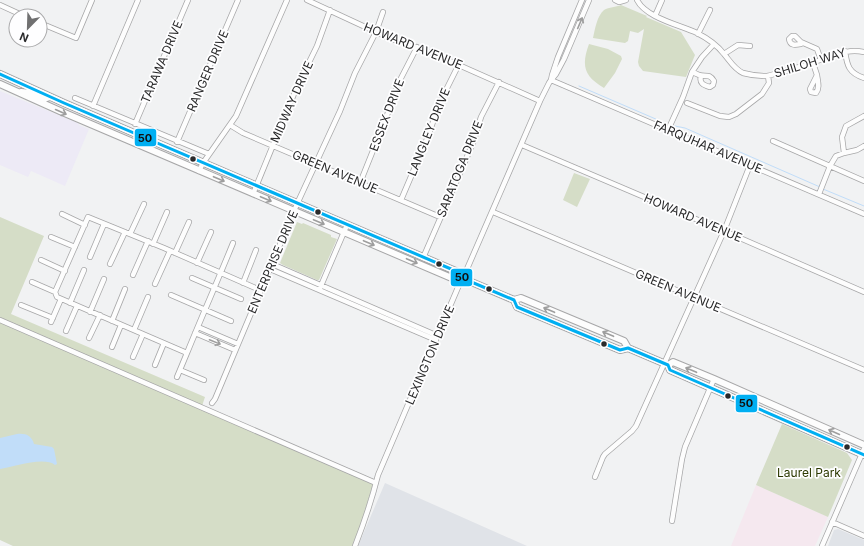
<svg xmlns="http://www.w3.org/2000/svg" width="864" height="546" font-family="Inter,sans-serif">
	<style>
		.commercial { fill: #edeaf6 }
		.built { fill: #e0e3e8 }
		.education { fill: #f5e8ef }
		.green { fill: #d5ddc7 }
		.water { fill: #c1ddf9 }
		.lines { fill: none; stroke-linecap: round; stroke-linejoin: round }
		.stream { stroke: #c1ddf9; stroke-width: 1 }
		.minor-casing { stroke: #a7a7a8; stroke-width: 6 }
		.major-casing { stroke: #a7a7a8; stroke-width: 8 }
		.minor { stroke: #fdfdfd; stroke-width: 4.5 }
		.major { stroke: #fdfdfd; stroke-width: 6 }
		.bus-1-casing { stroke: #fefeff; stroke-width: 6 }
		.bus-1 { stroke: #00aff2; stroke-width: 3 }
		.oneway { stroke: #9e9e9e }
		.bus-dot { fill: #2a2a2b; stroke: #fefeff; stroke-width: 1.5 }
		.labels { text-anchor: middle; stroke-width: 3.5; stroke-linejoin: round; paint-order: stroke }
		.street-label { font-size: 12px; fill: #2a2a2b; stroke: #fefeff }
		.park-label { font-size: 12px; fill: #2c3900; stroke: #fefeff }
		.line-badge { stroke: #fefeff; stroke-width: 1.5 }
		.pale-badge-label { font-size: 11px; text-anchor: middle; font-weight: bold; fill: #111 }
	</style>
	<rect width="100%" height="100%" fill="#f1f2f3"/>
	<path class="commercial" d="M0,91L78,123L79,125L89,129L65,186L31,171L28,177L0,165Z"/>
	<path class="built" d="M385,483L527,546H358Z
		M838,529L864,540V546H828L834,530Z"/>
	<path class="education" d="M756,485L828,517L815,546H731Z"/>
	<path class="green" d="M621,5L647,16L646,17L681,32L695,55L686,77L643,71L639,66L638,62L644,29L638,33L630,31L628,41L625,43L593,38C595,29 597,16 604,10C609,7 616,7 621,5Z
		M589,44L608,49L621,56L622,59L615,73L604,88C584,76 581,66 589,44Z
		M574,173L590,179L577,207L563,200Z
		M0,217L44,236L11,314L205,397L202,406L373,479L371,484H373L362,522L352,546H13L0,540Z
		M297,222L302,224L303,223L331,235V237L337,239L319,280H317L283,265L280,263Z
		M782,424L847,453L852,460L828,517L756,485Z"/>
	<path class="water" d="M17,434C26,433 32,436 34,444L52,447L54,449L57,464L55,465C44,456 13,467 0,469V438Z"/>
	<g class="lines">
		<path class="stream" d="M579,86L665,123
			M675,126L685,128L820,187
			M823,189L864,206"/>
		<defs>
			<path id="minor" d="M307,0L389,38L434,54L540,101
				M582,0L558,57L552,75L551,80L556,74L564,59L589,0
				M615,0L619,2L626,0
				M637,0C646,18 680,25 697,33C707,38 717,45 724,54C730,61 734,69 743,73C750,75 760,76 767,76C772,75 777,73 782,72C796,68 809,64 823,59C838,54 848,49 864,52
				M0,5L24,16
				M655,16L662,0
				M40,23L76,38L92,0
				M698,34L710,10
				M801,42V44C795,45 790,46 789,39L792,36H795L801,42L817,49L821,60
				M845,51C847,66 849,73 864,78
				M724,54L738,45L750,46
				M813,63L817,75L810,89L811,92L816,93C820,88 818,82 817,75
				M692,72C695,73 697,74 699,75C706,77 709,73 714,81L713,85L710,87C703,85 699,83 701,76
				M75,98L209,154
				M687,103L720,116L729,117L736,114L762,94L769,83L768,76
				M93,106L138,0
				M135,124L188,0
				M230,125L243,133L440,217
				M668,130L683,97L692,72L702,57L714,44
				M773,141L864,181
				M177,142L238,0
				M522,145L724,231L864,292
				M844,153L842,137L846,126L864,116
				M199,171L203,163L236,116L287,0
				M360,183L386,118L399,82L417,47
				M253,194L296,89L317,46L330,10
				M819,194L830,166L836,156L844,153L857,150L864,146
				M401,200L427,139L440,102L459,64
				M493,212L864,370
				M62,214L85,225
				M130,234L144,204
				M51,237L75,247
				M233,243C218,280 202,316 187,353L57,297L55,292L88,217L164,248L260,290
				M153,244L167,212
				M175,253L189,222
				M90,257L104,224
				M423,258L473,143L481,117L499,82
				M41,260L65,271
				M197,263L211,232
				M110,264L125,232
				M272,264L438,336
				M270,269L436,340
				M133,275L148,241
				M192,278L241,299
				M32,282L55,292
				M243,283L256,250
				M155,284L170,251
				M320,288L347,225
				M171,295L231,321
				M70,303L84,270
				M21,305L53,318
				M90,312L104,279
				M0,320L376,483
				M112,321L125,289
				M51,322L61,299
				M198,327L238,344
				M134,330L148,297
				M66,331L77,306
				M195,333L235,350
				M89,338L100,315
				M112,347L121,325
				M133,357L143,334
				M155,365L164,343
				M180,370L204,380
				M177,377L187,353
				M212,403L215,399L297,204L340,111L355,73L376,32L383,12
				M595,477L603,457L605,454L632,431L636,426L724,231L750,165
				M672,521L682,459L685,447L714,379
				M832,522L864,536
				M355,546C364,523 372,499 378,475L462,278L467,269L540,101L549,83L551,80L864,214
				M822,546L864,449"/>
			<path id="major" d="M0,74L64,103L458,272L462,278L514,300L517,307L620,350L628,348L668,365L670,370L864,455
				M0,84L60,111L454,279L462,278
				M21,92L31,93L44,99L50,97
				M514,300L521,298L624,341L628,348
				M668,365L673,362L714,379L864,445"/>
		</defs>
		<use href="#minor" class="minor-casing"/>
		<use href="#major" class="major-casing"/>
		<use href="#minor" class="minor"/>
		<use href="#major" class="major"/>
		<defs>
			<path id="bus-1" d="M0,74L64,103L458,272L462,278L514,300L517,307L620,350L628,348L668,365L670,370L864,455"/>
		</defs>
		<use href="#bus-1" class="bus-1-casing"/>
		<use href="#bus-1" class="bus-1"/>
	</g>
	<defs><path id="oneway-shaft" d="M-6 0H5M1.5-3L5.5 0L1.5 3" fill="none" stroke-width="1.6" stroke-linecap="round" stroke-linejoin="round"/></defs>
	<g class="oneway">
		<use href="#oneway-shaft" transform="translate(580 23) rotate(-67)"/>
		<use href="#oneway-shaft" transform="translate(61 112) rotate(24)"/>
		<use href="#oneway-shaft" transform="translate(219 179) rotate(23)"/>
		<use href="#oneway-shaft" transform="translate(266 199) rotate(23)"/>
		<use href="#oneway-shaft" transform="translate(319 222) rotate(23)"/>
		<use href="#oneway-shaft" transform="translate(369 243) rotate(23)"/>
		<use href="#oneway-shaft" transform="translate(412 261) rotate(23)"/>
		<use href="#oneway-shaft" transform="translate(549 310) rotate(-157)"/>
		<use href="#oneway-shaft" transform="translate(608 334) rotate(-157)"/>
		<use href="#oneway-shaft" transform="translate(215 342) rotate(22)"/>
		<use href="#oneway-shaft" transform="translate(691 370) rotate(-157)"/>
		<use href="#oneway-shaft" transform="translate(834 432) rotate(-156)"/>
	</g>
	<g class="bus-dot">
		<circle cx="193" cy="159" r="3.5"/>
		<circle cx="318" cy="212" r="3.5"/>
		<circle cx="439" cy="264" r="3.5"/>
		<circle cx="489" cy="289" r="3.5"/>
		<circle cx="604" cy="344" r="3.5"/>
		<circle cx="728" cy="396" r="3.5"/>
		<circle cx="847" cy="447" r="3.5"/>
	</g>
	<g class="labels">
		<g class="street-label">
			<text transform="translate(413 46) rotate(22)" y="4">HOWARD AVENUE</text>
			<text transform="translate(162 62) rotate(-67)" y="4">TARAWA DRIVE</text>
			<text transform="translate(810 63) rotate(-17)" y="4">SHILOH WAY</text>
			<text transform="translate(208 71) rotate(-67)" y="4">RANGER DRIVE</text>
			<text transform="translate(292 102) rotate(-66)" y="4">MIDWAY DRIVE</text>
			<text transform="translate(387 115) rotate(-69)" y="4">ESSEX DRIVE</text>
			<text transform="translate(429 132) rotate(-68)" y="4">LANGLEY DRIVE</text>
			<text transform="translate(708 147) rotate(23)" y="4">FARQUHAR AVENUE</text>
			<text transform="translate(460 169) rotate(-68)" y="4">SARATOGA DRIVE</text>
			<text transform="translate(335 172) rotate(23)" y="4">GREEN AVENUE</text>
			<text transform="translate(693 218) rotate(23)" y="4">HOWARD AVENUE</text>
			<text transform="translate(273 262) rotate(-67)" y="4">ENTERPRISE DRIVE</text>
			<text transform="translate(678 291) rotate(23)" y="4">GREEN AVENUE</text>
			<text transform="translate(430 355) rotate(-67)" y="4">LEXINGTON DRIVE</text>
		</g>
		<g class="park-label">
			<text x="809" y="477">Laurel Park</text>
		</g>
	</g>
	<g class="line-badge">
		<rect x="134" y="128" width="23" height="19" rx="4" fill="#00aff2"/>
		<rect x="450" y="268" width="23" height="19" rx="4" fill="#00aff2"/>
		<rect x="735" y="394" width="23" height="19" rx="4" fill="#00aff2"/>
	</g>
	<g class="pale-badge-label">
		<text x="145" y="142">50</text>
		<text x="462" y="281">50</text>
		<text x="746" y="407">50</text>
	</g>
	<g transform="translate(28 28) rotate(203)"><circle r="19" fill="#fefeff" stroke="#a9a9aa"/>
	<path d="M0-3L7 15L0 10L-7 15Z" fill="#707071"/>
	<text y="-6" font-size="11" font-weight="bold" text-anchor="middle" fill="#2a2a2b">N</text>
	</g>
</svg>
